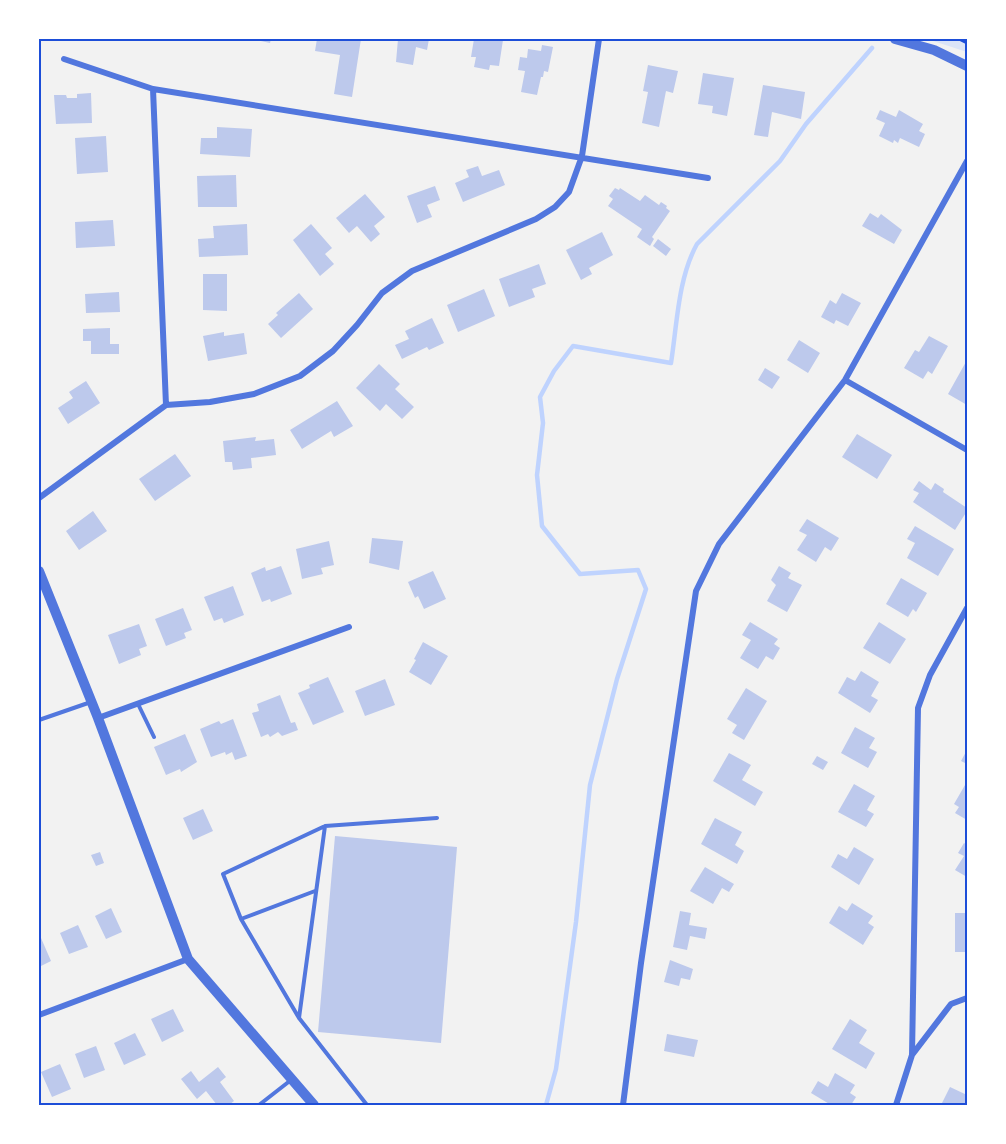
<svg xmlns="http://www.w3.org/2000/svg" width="1006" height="1144" font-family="Commissioner,sans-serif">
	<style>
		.green { fill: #dbe4f7 }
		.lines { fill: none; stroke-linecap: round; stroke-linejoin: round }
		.stream { stroke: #bfd3fe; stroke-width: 4.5 }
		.building { fill: #bdc9ec }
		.path { stroke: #1d4ed8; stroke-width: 3 }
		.service { stroke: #5277de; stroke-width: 4 }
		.minor { stroke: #5277de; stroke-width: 6 }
		.tertiary { stroke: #5277de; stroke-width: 10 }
		.neatline { fill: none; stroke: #1d4ed8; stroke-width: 2 }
	</style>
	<rect width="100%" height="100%" fill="#f2f2f2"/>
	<path class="green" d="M927,39H967V52Z"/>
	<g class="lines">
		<path class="stream" d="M546,1105L556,1069L576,922L590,785L617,679L646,589L638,570L580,574L542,526L537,475L543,423L540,397L554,371L573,346L671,363C677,325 678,278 697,244L780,161L806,124L872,48"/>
	</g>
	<path class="building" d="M252,39H271L270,43Z
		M317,39H361L352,97L334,94L340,55L315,51Z
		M398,39H429L427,50L416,47L413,65L396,62Z
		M474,39L503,40L499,66L490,65L489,70L474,67L476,57H471Z
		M542,45L553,47L548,72L544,71L543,77H541L537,95L521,92L525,71L518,70L520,57L527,58L528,49L541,51Z
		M648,65L678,71L673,93L666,91L659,127L642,123L648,92L643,91Z
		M703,73L734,78L727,116L712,113L713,106L698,104Z
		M763,85L805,92L801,119L772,112L768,137L754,135Z
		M91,93L92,123L56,124L54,95H66L67,98H77V94Z
		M880,110L896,117L899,110L923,124L919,131L925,134L919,147L900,138L898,143L894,140L893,143L879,136L885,123L876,119Z
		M217,127L252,129L250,157L200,154L201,138H217Z
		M106,136L108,172L77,174L75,138Z
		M478,166L482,176L499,170L505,185L463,202L455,183L469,177L466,170Z
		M236,175L237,207H198L197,176Z
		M435,186L440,200L427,205L432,217L417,223L407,196Z
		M615,188L619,190L620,188L640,201L645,195L659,205L661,202L667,206L666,208L670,211L652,237L654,239L650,246L637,237L642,229L608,206L613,199L609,196Z
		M365,194L385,217L374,226L380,234L371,242L357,226L349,233L336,218Z
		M870,213L878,218L881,214L902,230L894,244L862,226Z
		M113,220L115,246L76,248L75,222Z
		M247,224L248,255L199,257L198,239L214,238L213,226Z
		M311,224L332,248L325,254L334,264L320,276L293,240Z
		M602,232L613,255L589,268L592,274L581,280L566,250Z
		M658,239L671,249L666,256L653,246Z
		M539,264L546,284L532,289L535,297L509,307L499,279Z
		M203,274H227V311L203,310Z
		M484,289L495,316L458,332L447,305Z
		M119,292L120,312L86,313L85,294Z
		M299,293L313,309L281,338L268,324L278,315L276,313Z
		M842,293L861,303L848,326L836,320L834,324L821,317L830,300L836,304Z
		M432,318L444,343L429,350L427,347L402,359L395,345L409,339L405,331Z
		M110,328V344H119V354H91V341H83V329Z
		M224,332V336L244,333L247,354L208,361L203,336Z
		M929,336L948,346L932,374L928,371L923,379L904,368L915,350L919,352Z
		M799,340L820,353L808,373L787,360Z
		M967,360V405L948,394Z
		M379,364L400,384L395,389L414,407L402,419L386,404L380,411L356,388Z
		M765,368L780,377L772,389L758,380Z
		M86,381L100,403L68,424L58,408L73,398L69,392Z
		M337,401L353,426L334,437L331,431L302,449L290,430Z
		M857,434L892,455L877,479L842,457Z
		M256,437L255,441L274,439L276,455L251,458L252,468L233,470L232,462H225L223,441Z
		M175,454L191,476L155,501L139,479Z
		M919,481L931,490L935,483L944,489L943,492L967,508V511L955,530L913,502L919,493L913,490Z
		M93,511L107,531L79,550L66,531Z
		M807,519L839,538L831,551L825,547L816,562L797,550L807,535L799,531Z
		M915,526L954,549L938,576L907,558L915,543L907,539Z
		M372,538L403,541L399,570L369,563Z
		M329,541L334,565L321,568L323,574L302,579L296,549Z
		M281,566L292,594L271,602L270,599L262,602L251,573L265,567L266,571Z
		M779,566L791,573L788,578L802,585L787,612L767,601L776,585L771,580Z
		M433,571L446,599L424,609L418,596L415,598L408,582Z
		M901,578L927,593L916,612L913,609L908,617L886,604Z
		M233,586L244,615L224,623L222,618L214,621L204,597Z
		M183,608L192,630L184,633L186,638L166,646L155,619Z
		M750,622L778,639L774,644L780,648L773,660L766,656L758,669L740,658L751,640L742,635Z
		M879,622L906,639L890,664L863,648Z
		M139,624L147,646L139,649L141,655L119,664L108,635Z
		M423,642L448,656L431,685L409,672L416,660L414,659Z
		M861,671L879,682L871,696L878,700L870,713L838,693L847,677L855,681Z
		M328,677L344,712L313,725L298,693L310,688L309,685Z
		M385,679L395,705L365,716L355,691Z
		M746,688L767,701L744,740L732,733L737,725L727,719Z
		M280,695L291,723L295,722L298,730L282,736L278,732L270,737L268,734L261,737L252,713L259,711L257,704Z
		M233,719L247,756L235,760L232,752L226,755L225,752L211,757L200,729L219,721L221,724Z
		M855,727L875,738L869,748L877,752L868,768L841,753Z
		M185,734L197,762L181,772L180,769L166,775L154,747Z
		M967,750V764L961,761Z
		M729,753L751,765L742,780L763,792L755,806L713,781Z
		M817,756L828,762L823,770L812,764Z
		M854,784L875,796L867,810L874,814L866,827L838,812Z
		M965,785L967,786V820L955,813L959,807L954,804Z
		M203,809L213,831L193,840L183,818Z
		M715,818L742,832L735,845L744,851L737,864L701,844Z
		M335,836L457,847L441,1043L318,1032Z
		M964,843L967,845V877L955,870L964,856L958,853Z
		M854,847L874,859L859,885L831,867L838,854L847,859Z
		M100,852L104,863L96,866L91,855Z
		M705,867L734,884L729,892L722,888L713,904L690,891Z
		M852,903L873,916L868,923L874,927L863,945L829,923L839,906L847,911Z
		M111,908L122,932L106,939L95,916Z
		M680,911L691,913L689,925L707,928L705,939L690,936L687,950L673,947Z
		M955,913H967V952H955Z
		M78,925L88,947L69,954L60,933Z
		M41,938L51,961L39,967V939Z
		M670,960L693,969L690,980L681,978L679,986L664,982Z
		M173,1009L184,1031L162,1042L151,1019Z
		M850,1019L867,1030L859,1043L875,1053L866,1069L832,1049Z
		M135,1033L146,1055L124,1065L114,1043Z
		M667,1034L698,1040L694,1057L664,1051Z
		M96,1046L105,1070L84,1078L75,1054Z
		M60,1064L71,1089L52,1097L41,1072Z
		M218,1067L226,1077L220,1082L234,1101L229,1105H217L206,1091L197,1099L181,1079L191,1071L199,1082Z
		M835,1073L855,1085L850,1093L856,1097L851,1105H831L811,1093L818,1081L828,1087Z
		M950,1087L967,1095V1105H941Z"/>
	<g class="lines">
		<path class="path" d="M959,39L967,43"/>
		<path class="service" d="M138,704L154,737
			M39,720L91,702
			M241,919L315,891
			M299,1018L325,826
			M259,1105L291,1080
			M367,1105L299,1018L241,919L223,874L325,826L437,818"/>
		<path class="minor" d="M64,59L153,89L708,178
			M153,89L166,405
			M845,380L967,450
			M39,498L166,405L210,402L254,394L300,376L333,351L357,325L382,293L412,271L536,219L555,207L569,192L582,156L599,39
			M98,718L349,627
			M39,1015L188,959
			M912,1055L951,1004L967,998
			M623,1105L641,963L696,591L719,544L845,380L967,161
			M896,1105L912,1055L918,708L930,675L967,608"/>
		<path class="tertiary" d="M895,39L934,50L967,66
			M39,571L98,718L188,959L314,1105"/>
	</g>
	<rect width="1006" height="1144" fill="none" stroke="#ffffff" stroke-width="81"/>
	<rect x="40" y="40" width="926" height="1064" class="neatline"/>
</svg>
